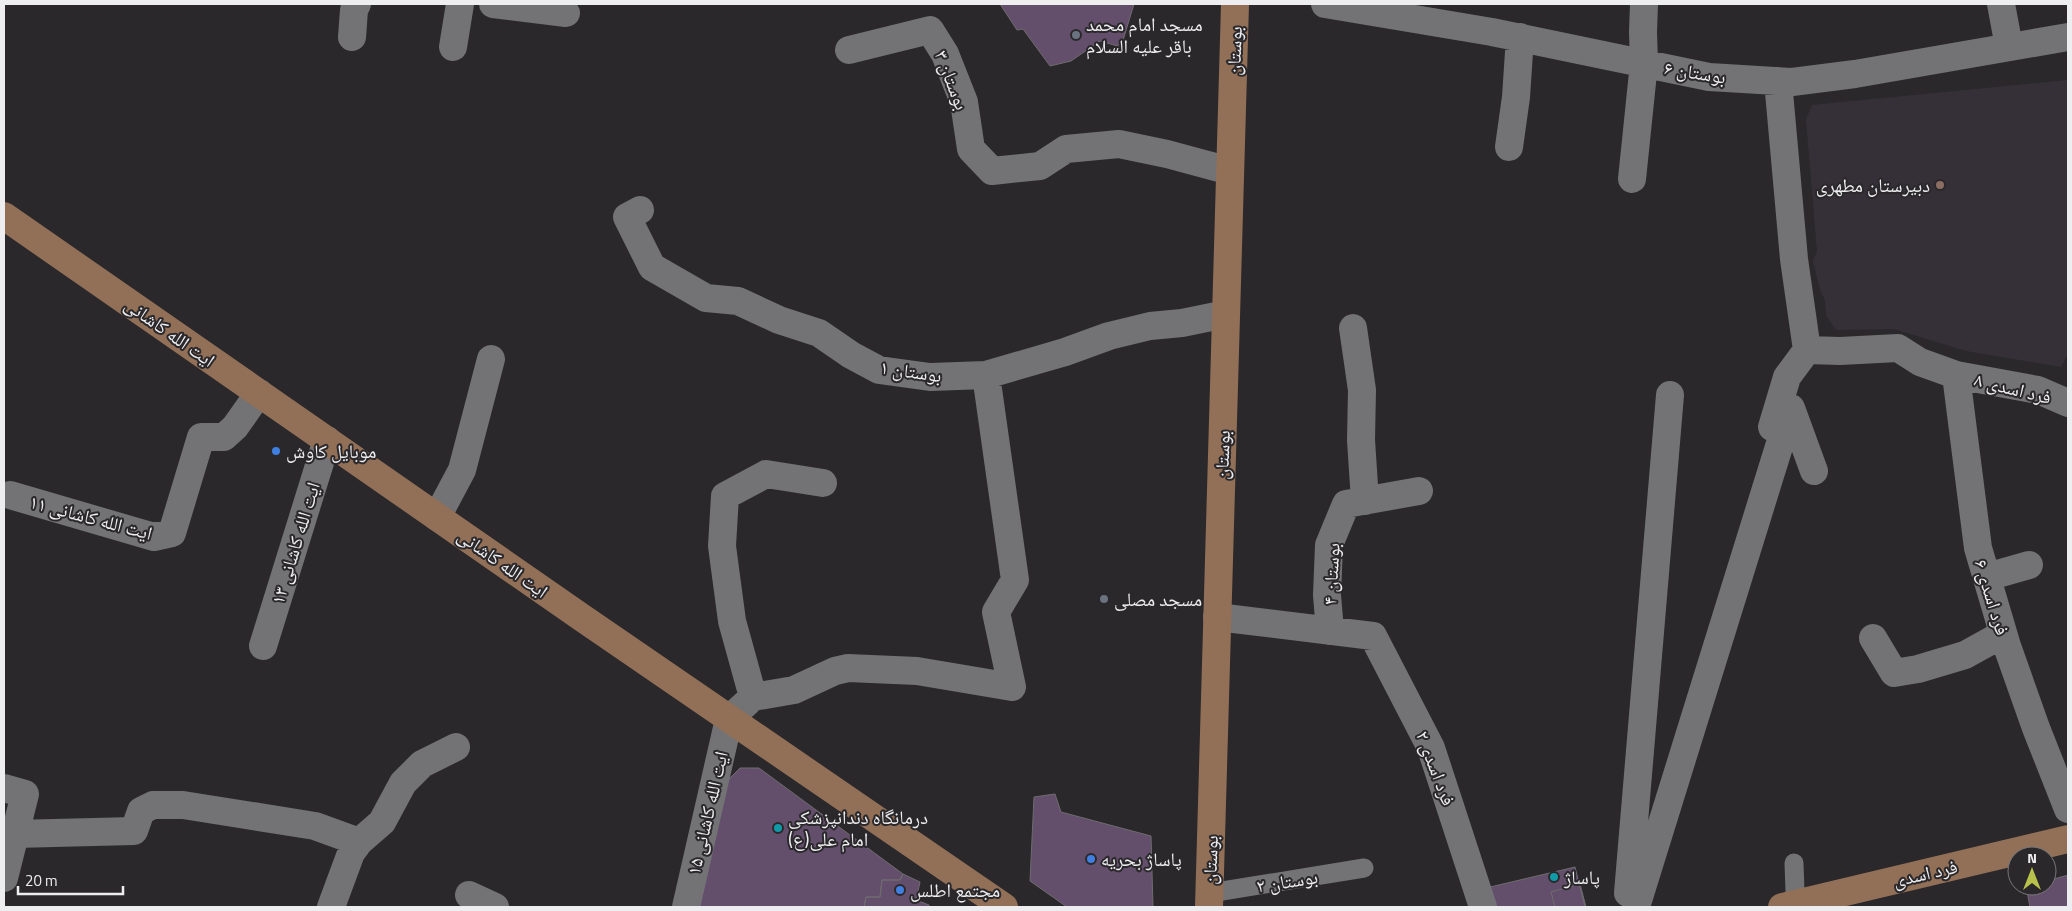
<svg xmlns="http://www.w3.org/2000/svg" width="2072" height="911" font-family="'Titillium Web','Noto Naskh Arabic',sans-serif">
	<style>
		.built { fill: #353038 }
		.building { fill: #634f6c; stroke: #6e6c6f }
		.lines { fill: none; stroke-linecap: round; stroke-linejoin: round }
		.service { stroke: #737275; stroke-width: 19 }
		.minor { stroke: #737275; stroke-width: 28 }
		.secondary { stroke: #927057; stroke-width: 28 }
		.worship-dot { fill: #6b7280; stroke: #2a282b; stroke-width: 2 }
		.education-dot { fill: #8d6e63; stroke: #2a282b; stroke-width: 2 }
		.shop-dot { fill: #3f7fe0; stroke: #2a282b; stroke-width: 2 }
		.culture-dot { fill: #0f9aa8; stroke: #2a282b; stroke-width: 2 }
		.labels { text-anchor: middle; stroke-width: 4; stroke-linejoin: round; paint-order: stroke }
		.poi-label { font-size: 19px; fill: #eeedef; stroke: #2a282b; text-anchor: start }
		.street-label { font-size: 19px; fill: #eeedef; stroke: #2a282b }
	</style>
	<rect width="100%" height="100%" fill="#2a282b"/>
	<path class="built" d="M2068,80V354L2061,367L1966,351L1894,329L1836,330L1826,315L1825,300L1820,290L1813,261L1817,251L1806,119L1812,105Z"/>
	<path class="building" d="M1000,4H1134L1121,47L1100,41L1071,61L1050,66L1023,29L1017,30Z
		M740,768H759L903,874L900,880H882L880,897H866L864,907H697L726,782Z
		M1055,794L1061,812L1151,836L1153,907H1067L1030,881L1034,797Z
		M1575,867L1585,907H1491L1486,888Z
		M903,874L920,882L916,900L929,905V907H864L866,897H880L882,880H900Z
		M2068,875V907H2030L2026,886H2047V881Z
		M1580,884L1586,907H1555L1551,892Z"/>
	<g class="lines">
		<path class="service" d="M1794,863L1795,892L1800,907
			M1210,893L1364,868"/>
		<path class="minor" d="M493,4L566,13
			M1325,4L1492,32L1709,77L1792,82L1855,74L2068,37
			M2001,4L2009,47
			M352,37L354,10L357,4
			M453,47L460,4
			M849,50L930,30L945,54L964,102L971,149L992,171L1040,166L1066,149L1119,144L1167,154L1230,171
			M1778,81L1794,259L1807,350L1840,351L1898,348L1920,362L1956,375L2038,390L2068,403
			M1509,147L1516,97L1520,37
			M1632,179L1644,63L1643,32L1644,4
			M640,210L627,217L652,267L706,298L738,301L779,320L819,333L851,355L879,370L930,377L986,375L1065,352L1109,336L1150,326L1182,323L1226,314
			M1353,328L1362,390L1361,440L1365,501
			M1956,375L1978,548L2007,646L2036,728L2068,809
			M1772,427L1787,377L1807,350
			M10,495L154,537L172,533L201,437H224L235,427L259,393
			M437,517L462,470L491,359
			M1987,577L2029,565
			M1217,617L1373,636L1431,748L1483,907
			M1330,631L1327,595L1329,545L1346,504L1419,491
			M1873,638L1894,673L1918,669L1965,655L2003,634
			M263,646L327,440
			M753,697L794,690L835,671L848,668L917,671L1012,687L996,612L1015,580L986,375
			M4,788L25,794L4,878
			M14,834L134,831L141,811L153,805H183L315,826L359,842L351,853L331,907
			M359,842L382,822L403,783L422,764L456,747
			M1628,893L1670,395
			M469,895L495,907
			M686,907L729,719L753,697L732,621L722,546L725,496L766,474L823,483
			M1636,907L1791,408L1814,471"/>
		<path class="secondary" d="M4,216L581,617L1004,907
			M1209,907L1235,4
			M1782,907L2068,839"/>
	</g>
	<g class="worship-dot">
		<circle cx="1076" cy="35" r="5"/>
		<circle cx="1104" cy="599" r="5"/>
	</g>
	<circle class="education-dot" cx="1940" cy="185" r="5"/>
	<g class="shop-dot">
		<circle cx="276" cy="451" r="5"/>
		<circle cx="1091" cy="859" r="5"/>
		<circle cx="900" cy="890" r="5"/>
	</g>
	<g class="culture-dot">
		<circle cx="778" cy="828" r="5"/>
		<circle cx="1554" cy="877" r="5"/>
	</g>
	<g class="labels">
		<g class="poi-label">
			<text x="1086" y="31">مسجد امام محمد<tspan x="1086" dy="22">باقر علیه السلام</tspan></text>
			<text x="1930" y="192" text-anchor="end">دبیرستان مطهری</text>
			<text x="286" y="458">موبایل کاوش</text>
			<text x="1114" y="606">مسجد مصلی</text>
			<text x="788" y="824">درمانگاه دندانپزشکی<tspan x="788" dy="22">امام علی(ع)</tspan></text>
			<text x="1101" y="866">پاساژ بحریه</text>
			<text x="1564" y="884">پاساژ</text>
			<text x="910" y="897">مجتمع اطلس</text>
		</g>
		<g class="street-label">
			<text transform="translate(1234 51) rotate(-88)" y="7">بوستان</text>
			<text transform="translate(1695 72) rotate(9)" y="7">بوستان ۶</text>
			<text transform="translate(952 80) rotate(69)" y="7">بوستان ۳</text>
			<text transform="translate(170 332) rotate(35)" y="7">ایت الله کاشانی</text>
			<text transform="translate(911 371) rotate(8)" y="7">بوستان ۱</text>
			<text transform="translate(2013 388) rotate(14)" y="7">فرد اسدی ۸</text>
			<text transform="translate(1222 455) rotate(-88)" y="7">بوستان</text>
			<text transform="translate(91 517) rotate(15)" y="7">ایت الله کاشانی ۱۱</text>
			<text transform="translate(295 543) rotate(-73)" y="7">ایت الله کاشانی ۱۳</text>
			<text transform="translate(503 563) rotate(35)" y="7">ایت الله کاشانی</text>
			<text transform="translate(1331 574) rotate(-87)" y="7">بوستان ۴</text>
			<text transform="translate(1992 597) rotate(73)" y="7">فرد اسدی ۶</text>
			<text transform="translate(1436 768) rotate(69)" y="7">فرد اسدی ۲</text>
			<text transform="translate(707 813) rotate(-77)" y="7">ایت الله کاشانی ۱۵</text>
			<text transform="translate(1210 860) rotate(-88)" y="7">بوستان</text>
			<text transform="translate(1925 873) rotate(-13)" y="7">فرد اسدی</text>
			<text transform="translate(1287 881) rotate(-9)" y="7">بوستان ۲</text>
		</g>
	</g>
	<rect width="2072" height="911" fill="none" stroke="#eeedef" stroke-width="10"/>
	<g transform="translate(2032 871)"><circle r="24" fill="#2a282b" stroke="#787779"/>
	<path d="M0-4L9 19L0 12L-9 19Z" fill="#b6c249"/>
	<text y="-8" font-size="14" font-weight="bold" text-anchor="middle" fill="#eeedef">N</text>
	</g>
	<path d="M18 886v8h105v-8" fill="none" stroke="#eeedef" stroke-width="2.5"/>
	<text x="25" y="886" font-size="15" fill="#eeedef" stroke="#2a282b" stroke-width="4" paint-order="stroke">20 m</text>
</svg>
